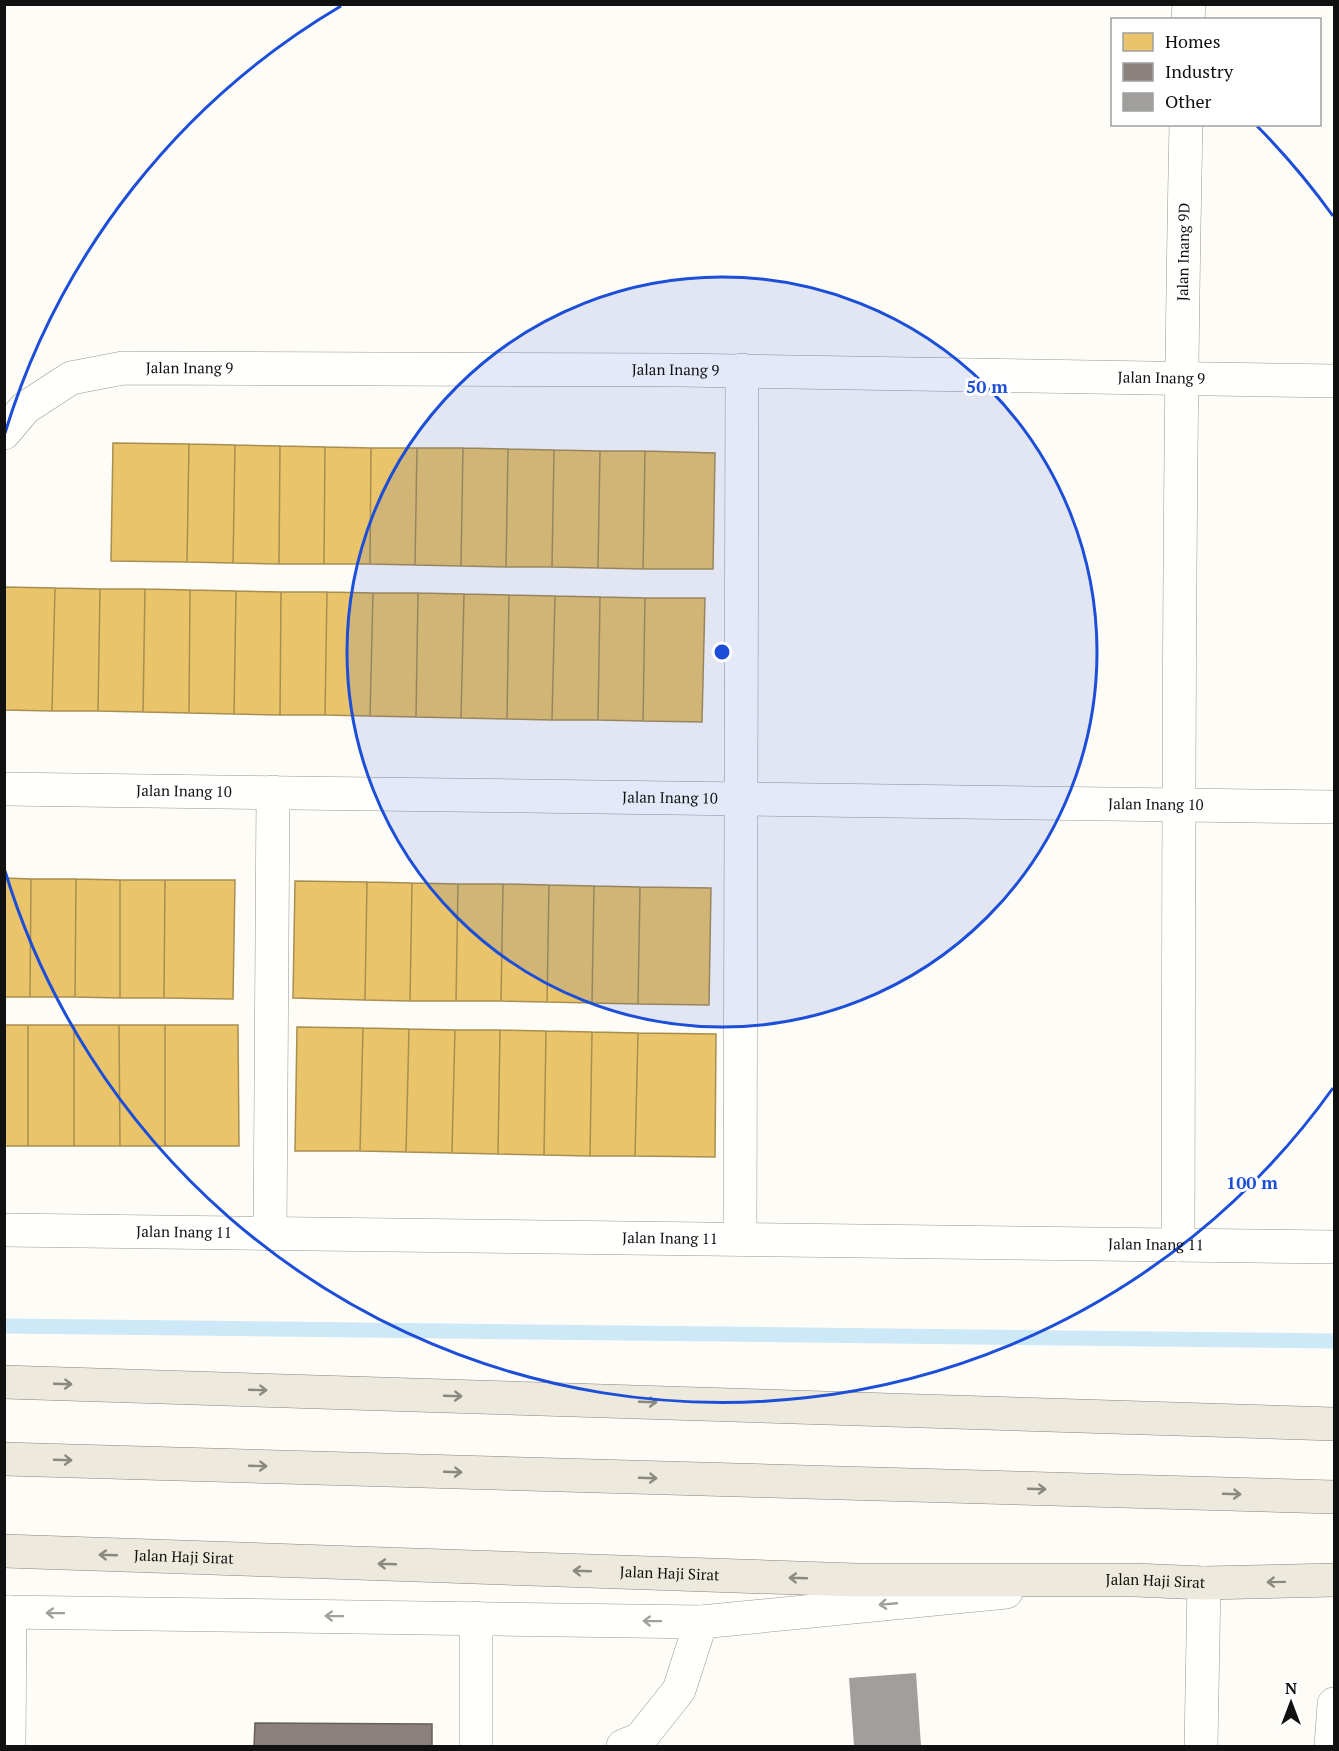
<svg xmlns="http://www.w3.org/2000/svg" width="1339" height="1751" font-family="'PT Serif',serif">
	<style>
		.homes { fill: #e9c46a; stroke: #a88e4f; stroke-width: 1.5 }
		.industry { fill: #8a817c; stroke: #665f5c; stroke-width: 1.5 }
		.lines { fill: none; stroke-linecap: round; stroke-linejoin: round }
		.stream { stroke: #cde8f7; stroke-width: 15 }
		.building { fill: #a19f9c }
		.minor-casing { stroke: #979795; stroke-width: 34 }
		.major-casing { stroke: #858482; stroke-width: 34 }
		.minor { stroke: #fffffe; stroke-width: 33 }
		.major { stroke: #ede9dc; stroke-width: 33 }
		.oneway { stroke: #8a8881 }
		.oneway2 { stroke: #a0a09f }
		.ring { fill: none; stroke: #1d4ed8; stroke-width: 3 }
		.labels { text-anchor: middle; stroke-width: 6; stroke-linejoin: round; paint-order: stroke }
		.street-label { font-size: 15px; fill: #111; stroke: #fff }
		.centre { fill: #1d4ed8; stroke: #fff; stroke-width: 3 }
		.ring-label { font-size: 18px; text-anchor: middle; font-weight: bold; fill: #1d4ed8; stroke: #fff; stroke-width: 6; stroke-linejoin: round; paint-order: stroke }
	</style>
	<rect width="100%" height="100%" fill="#fdfcf7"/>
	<path class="homes" d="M113,443L189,444L187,562L111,561Z
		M189,444L235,445L233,563L187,562Z
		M235,445L280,446L279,564L233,563Z
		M280,446L325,447L324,564H279Z
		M325,447L371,448L370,564H324Z
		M371,448H417L415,565L370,564Z
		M417,448H463L461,566L415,565Z
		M463,448L508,449L506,567L461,566Z
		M508,449L554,450L552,567H506Z
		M554,450L600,451L598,568L552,567Z
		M600,451H645L643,569L598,568Z
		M645,451L715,453L713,569H643Z
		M4,587L55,588L52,711L4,710Z
		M55,588L100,589L98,711H52Z
		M100,589H145L143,712L98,711Z
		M145,589L190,590L189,713L143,712Z
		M190,590L236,591L234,714L189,713Z
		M236,591L281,592L280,715L234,714Z
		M281,592H327L325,715H280Z
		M327,592L373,593L370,716L325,715Z
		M373,593H418L416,717L370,716Z
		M418,593L464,594L461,718L416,717Z
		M464,594L509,595L507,719L461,718Z
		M509,595L555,596L552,720L507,719Z
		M555,596L600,597L598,720H552Z
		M600,597L645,598L643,721L598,720Z
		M645,598H705L702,722L643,721Z
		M4,878L31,879L30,997H4Z
		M31,879H76L75,997H30Z
		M76,879L120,880V998L75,997Z
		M120,880H165L164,998H120Z
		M165,880H235L233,999L164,998Z
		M295,881L367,882L365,1000L293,998Z
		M367,882L412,883L410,1001L365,1000Z
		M412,883L458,884L456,1001H410Z
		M458,884H503L501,1001H456Z
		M503,884L549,885L547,1002L501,1001Z
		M549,885L594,886L592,1003L547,1002Z
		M594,886L640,887L638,1004L592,1003Z
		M640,887L711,888L709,1005L638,1004Z
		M4,1025H28V1146H4Z
		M28,1025H74V1146H28Z
		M74,1025H119L120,1146H74Z
		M119,1025H165V1146H120Z
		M165,1025H238L239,1146H165Z
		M297,1027L363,1028L360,1151H295Z
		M363,1028L409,1029L406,1152L360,1151Z
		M409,1029L455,1030L452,1153L406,1152Z
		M455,1030H500L498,1154L452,1153Z
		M500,1030L546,1031L544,1155L498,1154Z
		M546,1031L592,1032L590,1156L544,1155Z
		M592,1032L638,1033L635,1156H590Z
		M638,1033L716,1034L715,1157L635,1156Z"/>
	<path class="industry" d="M255,1723L432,1724V1746H254Z"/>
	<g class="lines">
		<path class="stream" d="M4,1326L1334,1341"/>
	</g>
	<path class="building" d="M916,1673L921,1746H854L849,1678Z"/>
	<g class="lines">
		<defs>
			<g id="minor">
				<path d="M1188,20L1189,4"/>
				<path id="s1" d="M4,433L25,408L71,378L123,368L680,370L1334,381"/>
				<path id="s2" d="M4,789L1334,807"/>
				<path id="s3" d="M4,1230L1334,1247"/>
				<path d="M270,1234L273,792"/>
				<path d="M740,1239L742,370"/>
				<path id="s4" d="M1178,1245C1179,872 1178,498 1186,124"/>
				<path d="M4,1612L701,1622L1006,1592"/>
				<path d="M476,1618V1746"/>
				<path d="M9,1746L10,1612"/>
				<path d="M623,1746L640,1739L679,1690L701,1622"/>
				<path d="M1201,1746L1204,1583"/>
				<path d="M1331,1746L1334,1704"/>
			</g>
			<g id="major">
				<path d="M4,1382L1334,1424"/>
				<path d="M4,1459L1334,1497"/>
				<path id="s5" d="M4,1551L856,1580H1135L1204,1583L1334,1580"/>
			</g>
		</defs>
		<use href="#minor" class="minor-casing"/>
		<use href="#major" class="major-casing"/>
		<use href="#minor" class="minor"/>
		<use href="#major" class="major"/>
	</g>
	<defs><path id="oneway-shaft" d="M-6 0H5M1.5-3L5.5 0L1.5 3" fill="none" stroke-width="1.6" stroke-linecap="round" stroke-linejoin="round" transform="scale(1.5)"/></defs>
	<g class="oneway">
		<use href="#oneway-shaft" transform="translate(63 1384) rotate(2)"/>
		<use href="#oneway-shaft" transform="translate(258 1390) rotate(2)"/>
		<use href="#oneway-shaft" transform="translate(453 1396) rotate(2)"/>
		<use href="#oneway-shaft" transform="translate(648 1402) rotate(2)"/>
		<use href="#oneway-shaft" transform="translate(63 1460) rotate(2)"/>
		<use href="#oneway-shaft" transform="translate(258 1466) rotate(2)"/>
		<use href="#oneway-shaft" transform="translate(453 1472) rotate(2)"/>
		<use href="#oneway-shaft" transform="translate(648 1478) rotate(2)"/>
		<use href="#oneway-shaft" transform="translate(1037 1489) rotate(2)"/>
		<use href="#oneway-shaft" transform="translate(1232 1494) rotate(2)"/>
		<use href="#oneway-shaft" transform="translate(108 1555) rotate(-178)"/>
		<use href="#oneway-shaft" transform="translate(387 1564) rotate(-178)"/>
		<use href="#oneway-shaft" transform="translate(582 1571) rotate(-178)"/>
		<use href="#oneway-shaft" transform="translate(798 1578) rotate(-178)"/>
		<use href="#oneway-shaft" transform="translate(1276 1582) rotate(179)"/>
	</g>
	<g class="oneway2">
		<use href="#oneway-shaft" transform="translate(888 1604) rotate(175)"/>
		<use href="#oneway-shaft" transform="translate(55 1613) rotate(-179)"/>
		<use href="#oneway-shaft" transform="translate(334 1616) rotate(-179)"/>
		<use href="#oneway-shaft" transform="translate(652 1621) rotate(-179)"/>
	</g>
	<circle cx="722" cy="652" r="375" fill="#1d4ed8" fill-opacity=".12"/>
	<g class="ring">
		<circle cx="722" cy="652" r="375"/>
		<path d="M1333 1088A750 750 0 0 1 5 871M5 433A750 750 0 0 1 341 6M1257 126A750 750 0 0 1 1333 216"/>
	</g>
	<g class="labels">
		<g class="street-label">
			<text dy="5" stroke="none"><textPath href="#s4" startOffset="993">Jalan Inang 9D</textPath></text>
			<text dy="5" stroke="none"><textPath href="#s1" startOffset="207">Jalan Inang 9</textPath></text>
			<text dy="5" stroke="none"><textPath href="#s1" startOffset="693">Jalan Inang 9</textPath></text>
			<text dy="5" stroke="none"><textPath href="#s1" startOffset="1179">Jalan Inang 9</textPath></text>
			<text dy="5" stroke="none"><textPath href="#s2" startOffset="180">Jalan Inang 10</textPath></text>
			<text dy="5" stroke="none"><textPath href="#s2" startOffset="666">Jalan Inang 10</textPath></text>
			<text dy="5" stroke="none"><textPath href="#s2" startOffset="1152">Jalan Inang 10</textPath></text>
			<text dy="5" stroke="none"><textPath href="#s3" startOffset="180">Jalan Inang 11</textPath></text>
			<text dy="5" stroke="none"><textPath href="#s3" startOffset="666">Jalan Inang 11</textPath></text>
			<text dy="5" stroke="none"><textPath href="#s3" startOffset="1152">Jalan Inang 11</textPath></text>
			<text dy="5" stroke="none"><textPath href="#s5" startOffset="180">Jalan Haji Sirat</textPath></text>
			<text dy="5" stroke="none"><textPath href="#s5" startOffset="666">Jalan Haji Sirat</textPath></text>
			<text dy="5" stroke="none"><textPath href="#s5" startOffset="1152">Jalan Haji Sirat</textPath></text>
		</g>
	</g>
	<circle cx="722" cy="652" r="9" class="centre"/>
	<g class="ring-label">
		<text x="987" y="393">50 m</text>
		<text x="1252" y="1189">100 m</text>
	</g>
	<rect width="1339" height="1751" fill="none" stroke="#111111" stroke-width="12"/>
	<rect x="1111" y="18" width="210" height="108" fill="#ffffff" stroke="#a0a0a0" stroke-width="1.5"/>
	<rect x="1123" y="33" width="30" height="18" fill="#e9c46a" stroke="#a0a0a0" stroke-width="1.5"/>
	<text x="1165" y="48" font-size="18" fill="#111111">Homes</text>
	<rect x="1123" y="63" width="30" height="18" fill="#8a817c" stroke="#a0a0a0" stroke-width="1.5"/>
	<text x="1165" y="78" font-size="18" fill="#111111">Industry</text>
	<rect x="1123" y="93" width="30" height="18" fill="#a19f9c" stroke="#a0a0a0" stroke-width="1.5"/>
	<text x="1165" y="108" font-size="18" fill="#111111">Other</text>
	<g transform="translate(1291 1703)" stroke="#ffffff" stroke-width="4.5" paint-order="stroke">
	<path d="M0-4.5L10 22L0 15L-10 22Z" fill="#111111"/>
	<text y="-9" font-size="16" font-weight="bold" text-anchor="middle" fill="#111111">N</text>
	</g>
</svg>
